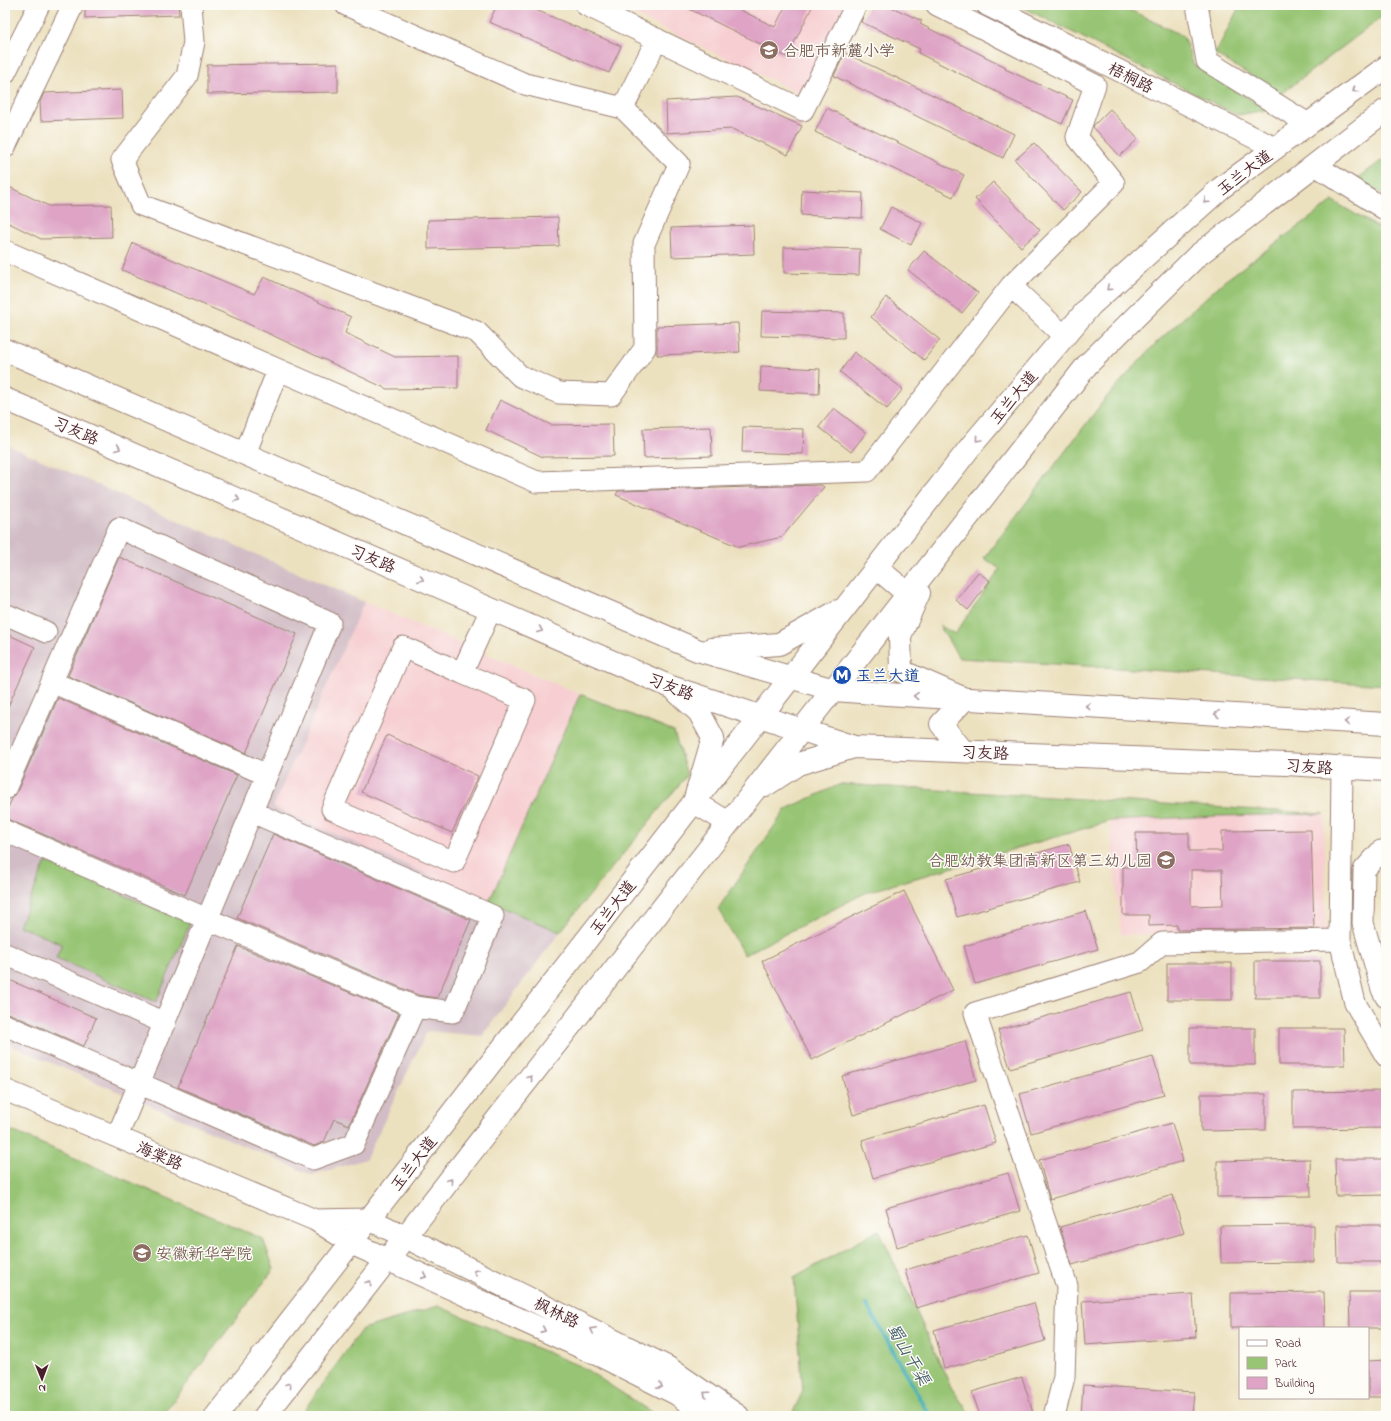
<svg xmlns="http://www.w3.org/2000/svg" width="1391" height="1421" font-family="'Indie Flower','LXGW WenKai TC',sans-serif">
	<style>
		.built { fill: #f7cfd2 }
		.industrial { fill: #d2bdc6 }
		.green { fill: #98c574; stroke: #717250 }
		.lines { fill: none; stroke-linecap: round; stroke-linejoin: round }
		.stream { stroke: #3cadb6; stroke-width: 4.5 }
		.building { fill: #dea3c5; fill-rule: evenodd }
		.minor-casing { stroke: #9b8075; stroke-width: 23 }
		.major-casing { stroke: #9b8075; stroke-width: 24 }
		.minor { stroke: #fff; stroke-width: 21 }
		.major { stroke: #fff; stroke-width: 22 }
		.oneway { stroke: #ae9aa0 }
		.labels { text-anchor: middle; stroke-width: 3; stroke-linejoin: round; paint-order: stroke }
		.education-label { font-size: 16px; fill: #785e54; stroke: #fdfcf7; text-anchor: start }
		.street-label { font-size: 16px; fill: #4a1f2b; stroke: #fdfcf7 }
		.transit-label { font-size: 16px; fill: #164399; stroke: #fdfcf7; text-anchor: start }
		.water-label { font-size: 17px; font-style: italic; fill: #445f6a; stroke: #fdfcf7 }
	</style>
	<rect width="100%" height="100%" fill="#fdfcf7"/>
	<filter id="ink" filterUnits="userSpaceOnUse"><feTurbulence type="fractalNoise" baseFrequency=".025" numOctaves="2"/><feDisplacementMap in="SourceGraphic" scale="8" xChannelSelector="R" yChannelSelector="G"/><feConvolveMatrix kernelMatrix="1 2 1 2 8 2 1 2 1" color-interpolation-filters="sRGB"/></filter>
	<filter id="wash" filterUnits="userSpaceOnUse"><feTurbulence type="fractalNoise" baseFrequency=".012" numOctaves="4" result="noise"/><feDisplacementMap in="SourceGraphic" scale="16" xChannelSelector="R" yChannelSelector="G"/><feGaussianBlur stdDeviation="0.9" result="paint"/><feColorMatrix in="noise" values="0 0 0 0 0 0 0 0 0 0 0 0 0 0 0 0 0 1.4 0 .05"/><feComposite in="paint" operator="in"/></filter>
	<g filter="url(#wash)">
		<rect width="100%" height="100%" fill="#ece1bf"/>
		<path class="built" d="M614,5H852L805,96Z
			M364,602L580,694L489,902L273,807Z
			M1324,814L1326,932L1173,933L1121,935L1110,821L1218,816Z"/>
		<path class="industrial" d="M5,444L364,602L273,807L560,932L482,1036L427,1031L366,1159L312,1175L5,1043Z"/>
		<path class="green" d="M1018,5H1120L1183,36L1194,65L1268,110L1237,115Z
			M1240,5H1386V14L1281,94L1215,54Z
			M1386,157V196L1356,180Z
			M1333,201L1386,232V685L959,658L939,625L955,634L1000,569L984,558L1105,399L1156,343L1223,282Z
			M580,694L674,732L687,775L560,932L489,902Z
			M841,784L1324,814L1218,816L1110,821L865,893L744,955L718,909L786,809Z
			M46,862L190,923L156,1002L56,958L62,944L19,926Z
			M5,1128L263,1239L274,1269L162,1416H5Z
			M879,1230L951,1387L971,1416H791L803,1391L794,1278Z
			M438,1306L584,1368L657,1416H300L362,1329Z"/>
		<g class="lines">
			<path class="stream" d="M867,1305L930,1416"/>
		</g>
		<g id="blocks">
			<path class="building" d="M85,5H178L179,15L85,18Z
				M497,5H524L621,46L609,73L489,22Z
				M681,5H730L775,27L786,5H813L787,57Z
				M868,5H887L922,21L920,24L1006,67L1005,69L1073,100L1062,124L1004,97L1005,96L918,53L920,49L861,22Z
				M845,53L1014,134L1003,158L834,76Z
				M338,63V92L207,94V65Z
				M122,90L123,118L41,121L40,102L44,93Z
				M737,97L802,126L788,155L732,129L667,133L666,101Z
				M827,108L964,175L953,197L815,132Z
				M1110,109L1138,139L1120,156L1093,127L1094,125Z
				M1034,143L1082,192L1063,210L1015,160Z
				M993,182L1040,230L1021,247L975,199Z
				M5,185L49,206L111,205L112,237L41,239L5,221Z
				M802,190L863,193L862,218L801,215Z
				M891,207L922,223L911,245L880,229Z
				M558,217L559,246L428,249V220Z
				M753,225L754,254L672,257L671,228Z
				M133,243L254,294L264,277L351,317L345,333L395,357L458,356V388L387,389L242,321L122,270Z
				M784,247L860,249L859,275L784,273Z
				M924,251L978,293L962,313L908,270Z
				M886,297L940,340L924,360L871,317Z
				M762,311L844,313V338L761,336Z
				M738,323L740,352L657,355V326Z
				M854,352L903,389L887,409L840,372Z
				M761,366L820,369L819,394L760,391Z
				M500,400L551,425L613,424L614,456L543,457L486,430Z
				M834,408L866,433L851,452L819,427Z
				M711,427L712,456L644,458L643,429Z
				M743,427L804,429L803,454L742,452Z
				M821,485L824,487L782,537L739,547L616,495L618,491Z
				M119,557L297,634L246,753L68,676Z
				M978,572L990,581L968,610L956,600Z
				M5,633L35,647L5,713Z
				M58,698L237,775L185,895L5,818V814L12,799L16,794Z
				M387,735L478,776L452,833L361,792Z
				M1311,830L1314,928L1177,930V925L1149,926V915H1123V867H1137L1136,833H1189V851H1222V831ZM1191,870H1222L1223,905L1191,906Z
				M273,834L471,920L437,998L418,995L237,918Z
				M1069,844L1080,882L957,917L946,879Z
				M904,891L953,990L812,1060L762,961Z
				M1086,911L1098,949L975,984L964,946Z
				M238,946L399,1013L349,1125L334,1119L324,1142L314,1146L178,1087Z
				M1255,961H1320V998H1255Z
				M1167,963H1232V1000H1167Z
				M5,978L96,1018L84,1046L10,1014L5,1013Z
				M1131,992L1143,1030L1010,1068L998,1030Z
				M1190,1028H1255V1065H1190Z
				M1279,1028H1344L1345,1065H1279Z
				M965,1041L976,1080L853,1115L842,1076Z
				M1153,1057L1164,1095L1031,1133L1020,1094Z
				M1386,1091V1128L1293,1129V1092Z
				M1201,1094H1266V1130L1201,1131Z
				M984,1105L996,1143L873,1178L862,1140Z
				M1172,1123L1183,1161L1050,1199L1039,1160Z
				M1310,1159L1311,1196L1217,1197V1161Z
				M1335,1159H1386V1195L1336,1196Z
				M1008,1173L1020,1211L897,1247L886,1208Z
				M1173,1195L1184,1233L1072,1265L1060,1227Z
				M1314,1225V1262L1221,1263L1220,1226Z
				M1337,1225H1386V1262H1338Z
				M1028,1235L1039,1273L916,1308L905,1270Z
				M1324,1292L1325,1328H1231V1293Z
				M1349,1292H1386V1328H1350Z
				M1193,1294L1196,1337L1085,1345L1082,1301Z
				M1034,1303L1045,1341L944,1369L934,1330Z
				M1386,1360V1397H1368V1361Z
				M1022,1377L1034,1416H980L972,1392Z
				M1083,1385L1194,1392L1192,1416H1081Z"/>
		</g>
	</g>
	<g filter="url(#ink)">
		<use href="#blocks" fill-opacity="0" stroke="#9b8075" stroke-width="1"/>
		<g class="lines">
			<defs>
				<path id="minor" d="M191,5L194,42L187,76L122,160L141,205L477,332L520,376L559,393L611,395L645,348L644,244L679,164L623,108
					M346,5L525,84L623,108L657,39
					M586,5L803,110L856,5
					M987,5L1275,148
					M1197,5L1207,61L1308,124
					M5,73L39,5
					M5,147L73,5
					M1315,165L1386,210
					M5,251L537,482L867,471L1011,286L1114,183L1077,137L1095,85L937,5
					M1011,286L1064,336
					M245,454L278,370
					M5,614L46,632
					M462,673L525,700L454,862L332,809L403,647L462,673L491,609
					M52,682L267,775
					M1342,768L1340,940L1355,1003L1386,1056
					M5,789L119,528L330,623L117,1137
					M252,812L493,916L453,1012L415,1007
					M5,831L207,919L415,1007L354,1144L313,1159L5,1025
					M1386,851H1381L1364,870L1363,923L1382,989L1386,997
					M5,954L165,1023
					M5,1090L315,1220L351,1243
					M315,1220L369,1219
					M1054,1416L1064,1377L1067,1286L975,1013L1140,962L1162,943L1340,940"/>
				<path id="major" d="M5,350L697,650L834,690L887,694L1386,724
					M5,399L671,687L854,747L1286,764L1386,770
					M877,568L908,594
					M919,593L900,636L901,671L965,699L941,724L963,751
					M711,649L779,644L838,611
					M677,692L699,712L713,738L694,802L729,823
					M766,785L798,764L854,747
					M369,1219L667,1367L738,1416
					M351,1243L603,1357L677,1394L706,1416
					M216,1416L971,446L1091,305L1221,188L1386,67
					M265,1416L1087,365L1197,256L1386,110"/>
			</defs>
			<use href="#minor" class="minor-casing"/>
			<use href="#major" class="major-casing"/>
			<use href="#minor" class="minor"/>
			<use href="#major" class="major"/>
		</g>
		<defs><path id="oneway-chevron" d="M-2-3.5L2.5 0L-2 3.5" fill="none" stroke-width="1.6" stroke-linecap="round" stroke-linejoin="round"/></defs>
		<g class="oneway">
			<use href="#oneway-chevron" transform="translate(1355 90) rotate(144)"/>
			<use href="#oneway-chevron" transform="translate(1206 201) rotate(138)"/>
			<use href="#oneway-chevron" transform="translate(1109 288) rotate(138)"/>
			<use href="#oneway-chevron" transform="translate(978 439) rotate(130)"/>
			<use href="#oneway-chevron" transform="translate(118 448) rotate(23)"/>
			<use href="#oneway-chevron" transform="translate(237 499) rotate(23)"/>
			<use href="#oneway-chevron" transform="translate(421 579) rotate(23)"/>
			<use href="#oneway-chevron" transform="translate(540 630) rotate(23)"/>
			<use href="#oneway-chevron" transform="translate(916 696) rotate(-177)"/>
			<use href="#oneway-chevron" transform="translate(1088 706) rotate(-177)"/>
			<use href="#oneway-chevron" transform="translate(1217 714) rotate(-177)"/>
			<use href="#oneway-chevron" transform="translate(1347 722) rotate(-177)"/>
			<use href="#oneway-chevron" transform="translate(530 1078) rotate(-52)"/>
			<use href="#oneway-chevron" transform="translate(450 1181) rotate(-52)"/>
			<use href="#oneway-chevron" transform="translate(476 1272) rotate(-154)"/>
			<use href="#oneway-chevron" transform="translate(424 1276) rotate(24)"/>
			<use href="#oneway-chevron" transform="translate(369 1283) rotate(-52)"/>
			<use href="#oneway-chevron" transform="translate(543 1330) rotate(24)"/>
			<use href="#oneway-chevron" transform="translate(593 1330) rotate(-154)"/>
			<use href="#oneway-chevron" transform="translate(289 1385) rotate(-52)"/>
			<use href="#oneway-chevron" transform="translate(660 1386) rotate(27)"/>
			<use href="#oneway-chevron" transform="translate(706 1394) rotate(-145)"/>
		</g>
	</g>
	<defs>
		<symbol id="school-disc" viewBox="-11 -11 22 22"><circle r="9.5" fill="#8d6e63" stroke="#fdfcf7"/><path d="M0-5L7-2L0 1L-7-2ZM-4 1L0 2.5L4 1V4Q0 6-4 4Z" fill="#fff"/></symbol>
		<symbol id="metro-disc" viewBox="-11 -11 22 22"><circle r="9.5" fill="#1a4fb4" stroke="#fdfcf7"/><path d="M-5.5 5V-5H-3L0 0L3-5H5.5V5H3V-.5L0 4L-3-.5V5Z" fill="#fff"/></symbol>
		<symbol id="university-disc" viewBox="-11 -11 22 22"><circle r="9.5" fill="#8d6e63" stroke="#fdfcf7"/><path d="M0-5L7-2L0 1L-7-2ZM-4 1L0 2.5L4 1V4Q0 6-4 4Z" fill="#fff"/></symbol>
	</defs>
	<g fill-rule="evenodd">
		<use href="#school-disc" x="758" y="39" width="22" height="22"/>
		<use href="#metro-disc" x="831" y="664" width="22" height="22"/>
		<use href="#school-disc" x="1155" y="849" width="22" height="22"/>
		<use href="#university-disc" x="131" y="1242" width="22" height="22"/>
	</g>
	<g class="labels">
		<g class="education-label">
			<text x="783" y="56">合肥市新麓小学</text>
			<text x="1152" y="866" text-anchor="end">合肥幼教集团高新区第三幼儿园</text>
			<text x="156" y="1259">安徽新华学院</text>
		</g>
		<g class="street-label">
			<text transform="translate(1131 77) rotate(27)" y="6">梧桐路</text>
			<text transform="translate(1244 172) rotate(-37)" y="6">玉兰大道</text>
			<text transform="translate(1013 397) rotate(-50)" y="6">玉兰大道</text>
			<text transform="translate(76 430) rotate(23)" y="6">习友路</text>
			<text transform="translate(373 558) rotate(23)" y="6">习友路</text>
			<text transform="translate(671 686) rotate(21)" y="6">习友路</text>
			<text transform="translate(985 752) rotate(2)" y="6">习友路</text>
			<text transform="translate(1309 766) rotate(4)" y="6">习友路</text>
			<text transform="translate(612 907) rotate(-52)" y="6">玉兰大道</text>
			<text transform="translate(160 1155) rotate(23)" y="6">海棠路</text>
			<text transform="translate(413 1163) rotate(-52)" y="6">玉兰大道</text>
			<text transform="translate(557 1312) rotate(26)" y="6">枫林路</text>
		</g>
		<g class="transit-label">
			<text x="856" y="681">玉兰大道</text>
		</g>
		<g class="water-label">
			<text transform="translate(909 1354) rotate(60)" y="6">蜀山干渠</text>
		</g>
	</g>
	<rect width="1391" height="1421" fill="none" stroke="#fdfcf7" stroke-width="20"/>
	<rect x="1239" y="1327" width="130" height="72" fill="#fdfcf7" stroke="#b5a4a5"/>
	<rect x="1247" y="1340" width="20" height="6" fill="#ffffff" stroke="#b5a4a5"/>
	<text x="1275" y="1347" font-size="12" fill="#4a1f2b">Road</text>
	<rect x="1247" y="1357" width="20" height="12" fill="#98c574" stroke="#b5a4a5"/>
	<text x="1275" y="1367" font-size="12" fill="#4a1f2b">Park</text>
	<rect x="1247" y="1377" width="20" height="12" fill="#dea3c5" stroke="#b5a4a5"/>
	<text x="1275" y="1387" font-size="12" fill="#4a1f2b">Building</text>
	<g transform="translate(42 1379) rotate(179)" stroke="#fdfcf7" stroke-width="3" paint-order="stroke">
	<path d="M0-3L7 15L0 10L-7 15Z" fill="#4a1f2b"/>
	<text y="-6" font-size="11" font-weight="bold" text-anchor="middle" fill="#4a1f2b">N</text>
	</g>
</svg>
